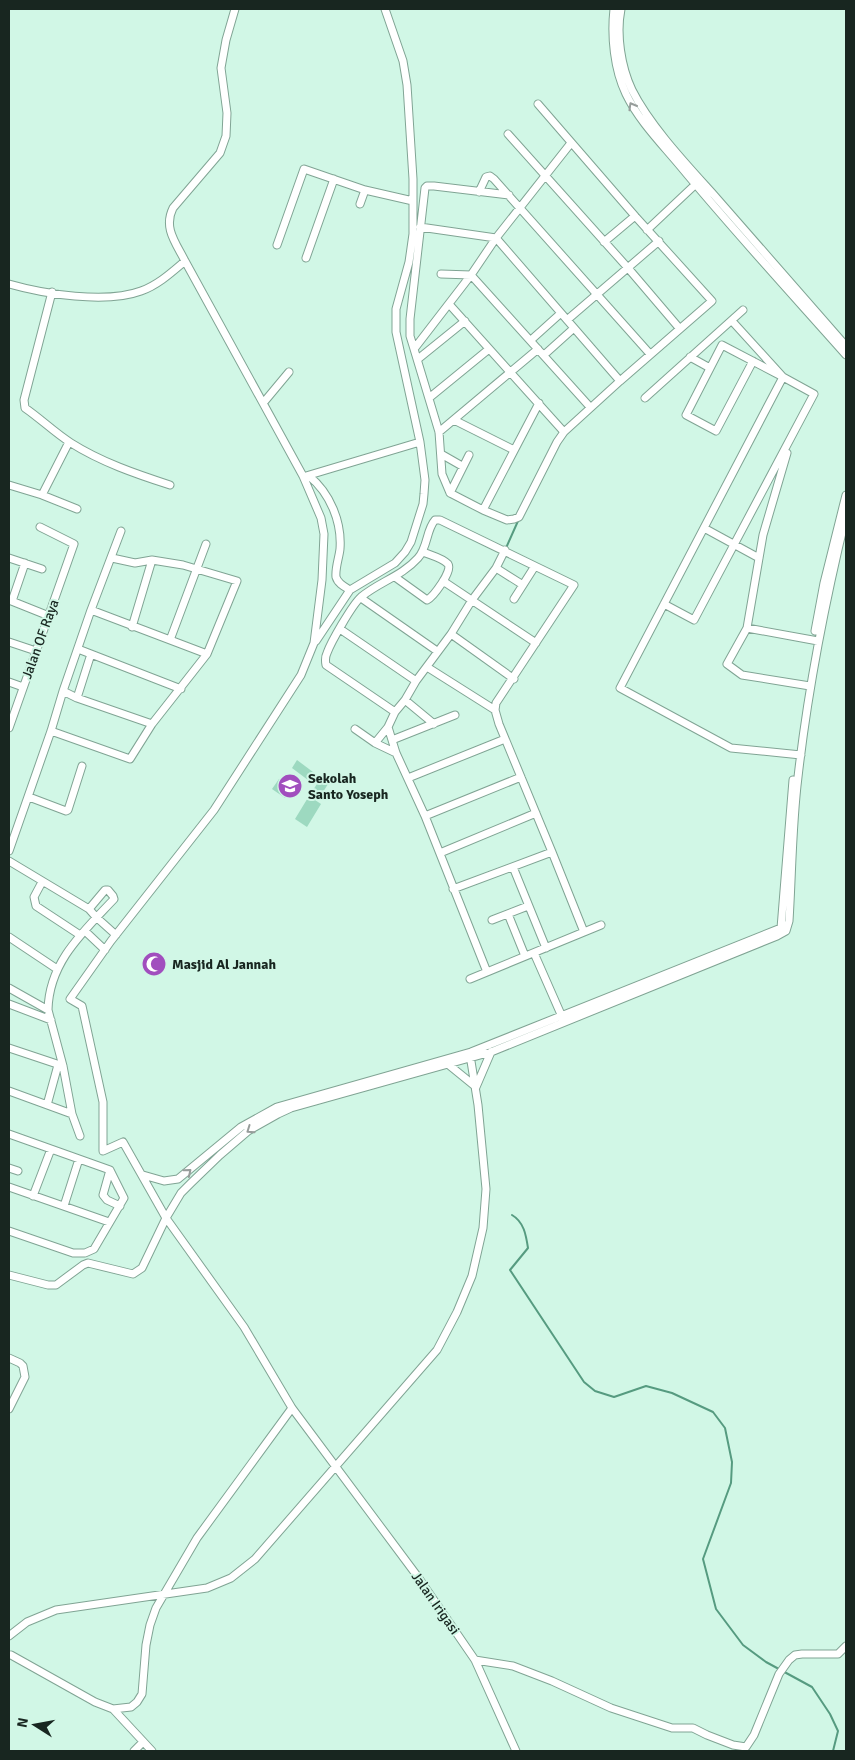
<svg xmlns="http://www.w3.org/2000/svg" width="855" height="1760" font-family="Signika,sans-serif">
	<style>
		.green { fill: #9dd9c0 }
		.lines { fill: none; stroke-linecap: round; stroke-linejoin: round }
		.stream { stroke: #569b80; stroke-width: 2 }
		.street-casing { stroke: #80a494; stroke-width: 9 }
		.street { stroke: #fff; stroke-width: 7 }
		.oneway { stroke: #979d9b }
		.labels { text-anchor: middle; stroke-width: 4; stroke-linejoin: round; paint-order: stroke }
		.street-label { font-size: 14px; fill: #182620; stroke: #d1f7e6 }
		.poi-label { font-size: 14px; font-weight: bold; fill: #182620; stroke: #d1f7e6; text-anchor: start }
	</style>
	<rect width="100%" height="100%" fill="#d1f7e6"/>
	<path class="green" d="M297,760L317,775L312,783L292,768Z
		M279,779L293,788L285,798L272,789Z
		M320,779L328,784L318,800L310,795Z
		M309,796L321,804L307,827L295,819Z"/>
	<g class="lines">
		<path class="stream" d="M506,548L518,521
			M512,1215C524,1222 526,1235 528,1248L510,1270L584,1382L595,1391L614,1397L646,1386L672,1393L713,1412L725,1428L732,1462L731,1483L703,1559L716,1609L743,1645L766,1662L812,1687L830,1714L838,1731L833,1751"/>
		<defs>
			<path id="street" d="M235,9L226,40L221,68L227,113L226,136L220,153L173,208C163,228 176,243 185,261L303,476L321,518L324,534L322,580L314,643L301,675L214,810L111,941L70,999L82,1006L103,1102V1151L123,1142L166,1218L244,1327L292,1408L418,1577L475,1660L516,1751
				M614,9C611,36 614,69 626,94C639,121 662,144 681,167C734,231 791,293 846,355
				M621,9C616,34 621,67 632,90C650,126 687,165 714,195C758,246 802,296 846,346
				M538,104L635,216L712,301L620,381L564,432L557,442L519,517L514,519L507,520L483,510L450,493L442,474L439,432L414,349L471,275L496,238L571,143
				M508,134L628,268L680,329
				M479,192L486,177L490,176L494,179L650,354
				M360,204L365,190
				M420,227L496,238L620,381
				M647,230L698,182
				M604,242L635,216
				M277,245L304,169L365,190L413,201
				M306,258L334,179
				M441,274L471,275L590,407
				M9,284C44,294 106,304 141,291C158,285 172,272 185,261
				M52,292L24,400L25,408C41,419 55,433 71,443C101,462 136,474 170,485
				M449,304L564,432
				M567,320L659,241
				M531,340L561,313
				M414,349L410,336V319L425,188L427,186H434L509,195
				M544,355L574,328
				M690,357L710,368
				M418,359L465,321
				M753,361L716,431L686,415L722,345L783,377L620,688L731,748L801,755
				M429,398L489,349
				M645,398L743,310
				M264,402L289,372
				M454,420L514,450
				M439,432L538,349
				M441,454L462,466
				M306,476L420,442
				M309,476C330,493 342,522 340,549C339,558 335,568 336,577C338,584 345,587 350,590
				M9,485L42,495L77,509
				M450,493L469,455
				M42,495L69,442
				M483,510L539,403
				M704,528L759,558
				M9,558L42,569
				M496,568L523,585
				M395,577L427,600C433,597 453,571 448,564C443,558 430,555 423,552
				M443,581L536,643
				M361,598L437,651
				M514,599L535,566
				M9,600L49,616
				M12,601L25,563
				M664,604L694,620L814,394L783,377L732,321
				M91,610L207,654
				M132,627L152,560
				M747,628L763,535L787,453
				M340,629L416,681
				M815,631L824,583L846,495
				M451,634L514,679
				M170,640L206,544
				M316,641L350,590L395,563L405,552L411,542L423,504L424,494L425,480L420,442L396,332V309L409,262L413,234V179L407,85L403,61L385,9
				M9,642L36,651
				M78,649L181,689
				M427,667L495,710
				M9,682L23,687
				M810,686L742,675L727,664L747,628L818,641
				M63,691L77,698L152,724
				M77,698L91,654
				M405,700L434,724
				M395,712L326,665C325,660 325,657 327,653C331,642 352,605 361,597C379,582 402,576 418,558C428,547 426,530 435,520H440L574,585L496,703L495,710L499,724L552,852L584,932
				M388,727L396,753L425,816L487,972
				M9,728L74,544L40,527
				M355,729L375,743
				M51,731L130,759L152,724L207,654L237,581L183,565L152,560L135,563L112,558
				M392,740L455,715
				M396,753L375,743L388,727L395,712L405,700L416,681L451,634L472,600L496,568L505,550
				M408,778L505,739
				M29,797L66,811L68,810L82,766
				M425,816L521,777
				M9,851L51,731L63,691L91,610L121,531
				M440,853L536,813
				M9,861L89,909L96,917L116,935
				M513,867L546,948
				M42,882L34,897L36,906L80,935
				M453,889L552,852
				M508,914L525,956
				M492,920L528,906
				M85,931L105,950
				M9,937L57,969
				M534,953L563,1019
				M470,979L601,925
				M9,988L48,1010
				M9,1004L51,1020
				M9,1048L63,1066
				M449,1065L476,1087L491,1052
				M9,1091L72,1114
				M47,1105L58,1065
				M9,1134L110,1170L124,1198L94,1249L85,1253H73L9,1231
				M80,1136L72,1114L63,1066L48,1010C49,962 83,932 114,899L113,896L108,890H105L89,909
				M9,1168L18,1171
				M110,1170L103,1195L107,1200L120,1206
				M143,1175L164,1181L178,1179L241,1127L277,1107L471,1052L781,928L793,780
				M9,1187L109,1222
				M33,1196L51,1149
				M64,1206L79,1159
				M9,1275L48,1285H56L83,1265L88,1263L133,1274L142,1268L166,1218L181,1193L191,1183L220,1155L248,1131L278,1114L291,1108L491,1052L777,936L786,931L789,921C792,873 792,825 798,777C808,689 825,602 846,516
				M9,1358L20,1363L23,1366L25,1377L9,1409
				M9,1636L27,1622L56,1610L207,1588L231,1578L255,1559L437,1350L457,1312L472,1276L483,1228L486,1189L478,1105L470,1055
				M11,1655L95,1702L113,1709
				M475,1660L513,1666L552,1681L611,1708L672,1728H693L707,1735L733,1745L746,1747L754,1735L779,1674L789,1660L795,1655L802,1654H838L846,1646
				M134,1751L143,1742
				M152,1751L113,1709L131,1707L137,1702L142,1694L146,1645L150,1625L156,1608L197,1538L292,1408"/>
		</defs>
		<use href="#street" class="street-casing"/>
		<use href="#street" class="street"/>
	</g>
	<defs><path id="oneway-chevron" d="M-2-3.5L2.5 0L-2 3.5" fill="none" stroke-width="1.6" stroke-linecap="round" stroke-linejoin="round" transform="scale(1.25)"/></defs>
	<g class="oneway">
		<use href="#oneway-chevron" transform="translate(632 106) rotate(-120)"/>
		<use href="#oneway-chevron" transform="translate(250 1130) rotate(145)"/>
		<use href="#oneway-chevron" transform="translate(188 1172) rotate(-39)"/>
	</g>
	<defs>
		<symbol id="school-disc" viewBox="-11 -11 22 22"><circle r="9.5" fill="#a14ebe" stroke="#d1f7e6"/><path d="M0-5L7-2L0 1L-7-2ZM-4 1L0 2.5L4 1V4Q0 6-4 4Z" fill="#fff"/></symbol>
		<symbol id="mosque-disc" viewBox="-11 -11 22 22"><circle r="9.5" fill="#a14ebe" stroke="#d1f7e6"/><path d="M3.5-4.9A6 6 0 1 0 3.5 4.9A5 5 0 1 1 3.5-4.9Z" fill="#fff"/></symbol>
	</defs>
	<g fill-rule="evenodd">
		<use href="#school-disc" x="276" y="772" width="28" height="28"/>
		<use href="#mosque-disc" x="140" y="950" width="28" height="28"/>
	</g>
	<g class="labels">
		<g class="street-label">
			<text transform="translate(40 639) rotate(-70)" y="5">Jalan OF Raya</text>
			<text transform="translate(436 1603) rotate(55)" y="5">Jalan Irigasi</text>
		</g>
		<g class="poi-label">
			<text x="308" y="783">Sekolah<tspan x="308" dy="16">Santo Yoseph</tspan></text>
			<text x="172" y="969">Masjid Al Jannah</text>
		</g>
	</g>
	<rect width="855" height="1760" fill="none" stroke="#182620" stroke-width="20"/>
	<g transform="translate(35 1725) rotate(281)" stroke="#d1f7e6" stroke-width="4" paint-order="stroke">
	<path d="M0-4L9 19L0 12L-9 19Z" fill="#182620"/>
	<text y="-8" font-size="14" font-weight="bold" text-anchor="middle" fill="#182620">N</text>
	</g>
</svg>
